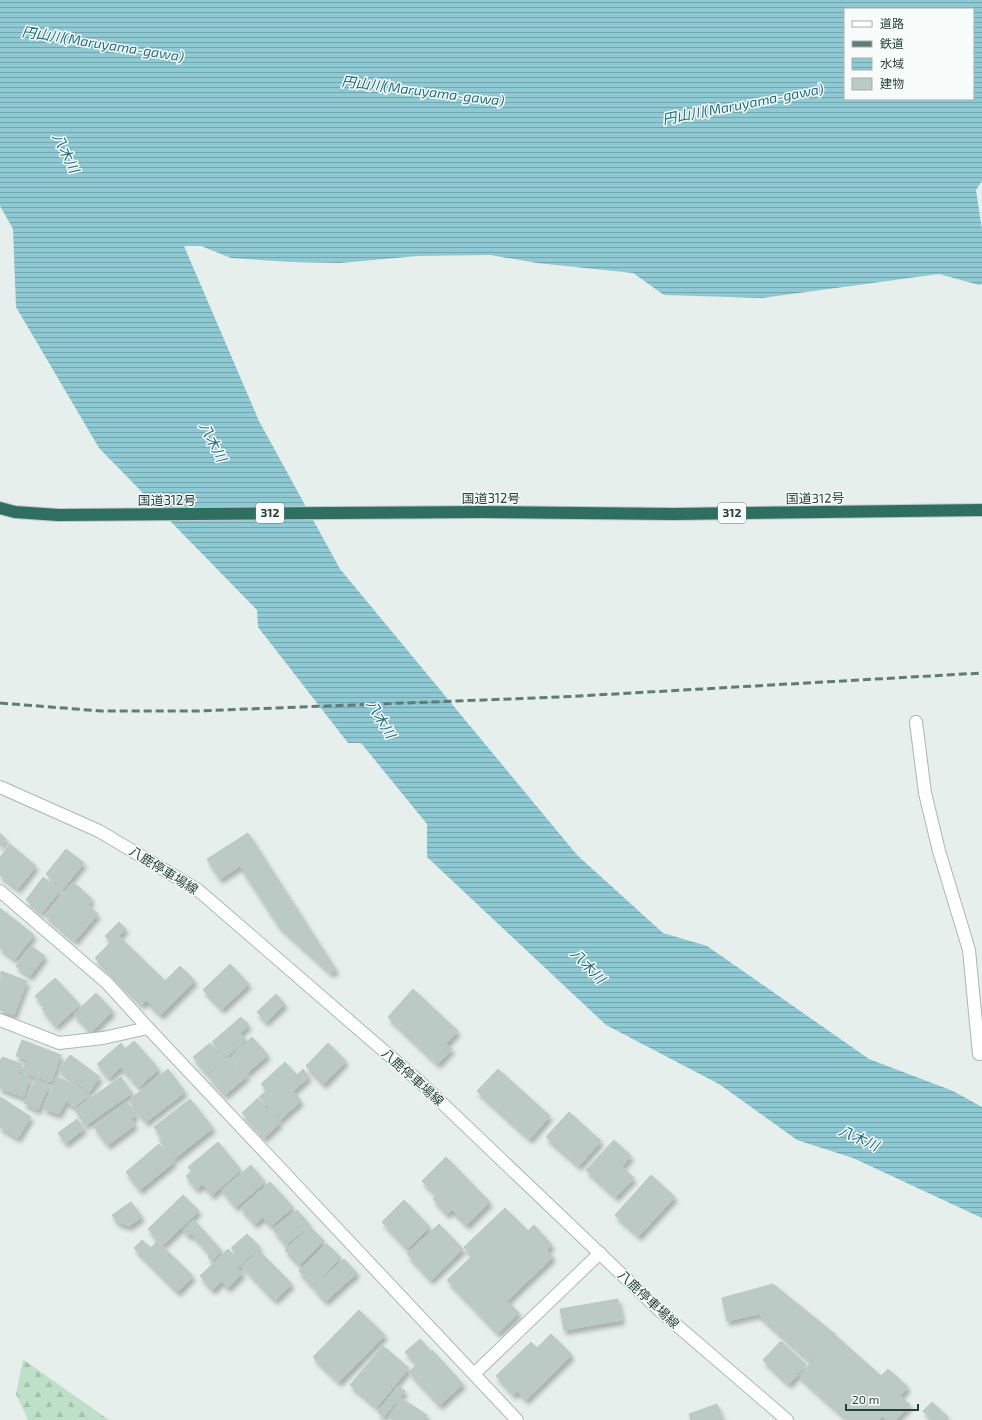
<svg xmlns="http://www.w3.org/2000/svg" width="982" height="1420" font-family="'Exo 2','Noto Sans JP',sans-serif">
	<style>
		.forest { fill: url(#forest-firs) }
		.water { fill: url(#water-rules); fill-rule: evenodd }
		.building { fill: #bbcac4; stroke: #b8c9c2; filter: url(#shadow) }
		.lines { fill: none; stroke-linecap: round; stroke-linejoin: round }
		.lane-casing { stroke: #a8b8b2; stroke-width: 14 }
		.street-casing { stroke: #a8b8b2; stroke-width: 14 }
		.secondary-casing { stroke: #a4bbb3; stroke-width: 14 }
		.highway-casing { stroke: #c2cac8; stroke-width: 14 }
		.lane { stroke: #fff; stroke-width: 12 }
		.street { stroke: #fff; stroke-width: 12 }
		.secondary { stroke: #fff; stroke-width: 12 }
		.highway { stroke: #2f6f62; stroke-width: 12 }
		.rail { stroke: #5f7d75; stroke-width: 3; stroke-dasharray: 8 4; stroke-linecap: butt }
		.labels { text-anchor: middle; stroke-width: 3; stroke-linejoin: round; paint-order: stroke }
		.shield { fill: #f7fbf9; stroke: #637a73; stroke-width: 1 }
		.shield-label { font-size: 12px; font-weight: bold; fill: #24423a }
		.street-label { font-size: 13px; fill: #24423a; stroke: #f7fbf9 }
		.water-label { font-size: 14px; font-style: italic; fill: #1c6f80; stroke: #f7fbf9 }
	</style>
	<defs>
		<pattern id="forest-firs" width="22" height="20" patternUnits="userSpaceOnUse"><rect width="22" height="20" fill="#bfe0c8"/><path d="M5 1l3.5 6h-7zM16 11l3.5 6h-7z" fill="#a4c1ad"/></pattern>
		<pattern id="water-rules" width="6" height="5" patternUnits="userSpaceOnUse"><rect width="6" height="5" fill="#8ec9d4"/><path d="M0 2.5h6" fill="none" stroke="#74a5ad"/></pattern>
		<filter id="shadow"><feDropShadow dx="2.5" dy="4.5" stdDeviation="2" flood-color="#0004"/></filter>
	</defs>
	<rect width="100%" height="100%" fill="#e6efeb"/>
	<path class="forest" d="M23,1360H24L109,1420H28L16,1394Z"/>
	<path class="water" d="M0,0H982V181L976,190L982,229V284L979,285L939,274L762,298L664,295L633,273L537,263L490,255L418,256L340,263L291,262L231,258L201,246H184L259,421L340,569L577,855L663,933L707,946L869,1059L953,1091L982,1107V1218L853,1158L797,1140L719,1084L606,1025L427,857V824L361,743H348L258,627L257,610L99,448L16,307L13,229L0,206ZM845,9H973V99H845Z"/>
	<path class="building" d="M0,833L6,839L0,847Z
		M248,833L336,970L331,973L279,926L240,866L220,879L207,859Z
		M10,844L36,866L18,889L0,875V857Z
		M66,849L84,863L63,889L46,874Z
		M43,877L60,890L42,913L26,900Z
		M73,882L92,899L88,905L98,914L75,941L45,915Z
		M0,908L34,935L15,959L0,948Z
		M119,922L126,929L119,936L165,981L180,966L195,981L161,1015L146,1000L142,1005L95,958L111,942L105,936Z
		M31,946L45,956L30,976L16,966Z
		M230,964L249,984L222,1009L203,990Z
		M1,971L27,981L14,1015L0,1010Z
		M55,978L80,1005L56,1026L42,1009L45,1007L35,996Z
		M413,989L458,1031L446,1044L452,1049L438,1064L388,1017Z
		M96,993L113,1011L91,1032L74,1014Z
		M276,994L285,1004L266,1022L257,1012Z
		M241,1017L249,1025L240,1033L246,1040L225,1058L212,1042Z
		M252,1037L268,1055L247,1073L232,1055Z
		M22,1040L61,1055L51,1082L22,1072L27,1060L16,1056Z
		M134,1041L159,1069L139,1087L121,1067L109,1078L97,1064L121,1043L125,1049Z
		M210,1043L225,1060L207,1074L193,1057Z
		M328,1043L346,1061L324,1084L306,1066Z
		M70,1055L100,1077L89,1092L59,1070Z
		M2,1057L22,1064L19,1074L30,1078L23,1097L0,1088V1062Z
		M230,1057L247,1076L225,1095L208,1076Z
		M285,1062L297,1075L303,1069L309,1077L293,1091L301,1101L280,1120L259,1097L267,1090L261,1084Z
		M168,1069L185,1092L146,1122L129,1100Z
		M498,1069L550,1116L530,1139L477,1091Z
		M57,1077L71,1083L89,1095L74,1107L66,1101L59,1114L44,1109Z
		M121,1077L132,1093L86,1125L75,1109Z
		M36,1079L49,1085L38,1110L24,1103Z
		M0,1097L31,1117L18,1138L0,1127Z
		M258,1098L280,1123L264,1138L242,1113Z
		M190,1099L213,1128L174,1159L159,1140L162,1138L154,1127Z
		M127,1102L136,1115L131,1119L135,1125L108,1145L94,1127Z
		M569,1112L601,1141L579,1166L546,1137Z
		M77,1119L84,1129L66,1143L58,1133Z
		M614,1140L631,1156L622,1167L634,1178L616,1197L586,1170Z
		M218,1142L241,1170L212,1195L203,1184L197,1189L186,1176L192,1171L188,1167Z
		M159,1144L174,1162L140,1190L126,1172Z
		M446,1157L490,1202L467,1225L452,1210L447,1214L433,1199L437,1195L422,1181Z
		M251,1165L265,1182L236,1207L222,1190Z
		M651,1175L675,1197L639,1236L615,1215Z
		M270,1182L293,1207L271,1226L263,1217L255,1224L241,1208Z
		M183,1195L199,1211L163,1245L148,1229Z
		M404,1200L430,1227L408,1249L382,1222Z
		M131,1202L142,1217L129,1226L117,1222L112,1215Z
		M505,1208L528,1231L534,1225L552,1245L547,1250L553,1257L507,1301L519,1313L498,1333L447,1280L472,1256L464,1247Z
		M297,1210L310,1225L286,1245L273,1229Z
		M194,1220L222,1251L212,1261L208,1257L210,1254L192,1234L189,1236L183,1230Z
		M439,1224L463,1249L431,1280L407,1254Z
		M310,1227L324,1241L300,1265L285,1250Z
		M247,1234L260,1247L243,1262L231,1248Z
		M142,1240L151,1248L157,1241L193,1276L178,1292L134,1248Z
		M327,1244L341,1258L312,1286L299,1271Z
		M228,1249L242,1264L238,1268L243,1273L228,1288L222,1281L213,1290L200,1276Z
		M258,1250L292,1284L275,1300L242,1266Z
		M344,1259L357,1273L326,1301L313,1287Z
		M773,1284L835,1334L810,1361L758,1314L727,1321L722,1298Z
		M618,1299L622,1320L564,1330L560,1309Z
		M359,1310L385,1335L339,1382L313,1357Z
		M551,1334L572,1355L526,1400L518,1391L514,1395L496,1376L531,1342L537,1348Z
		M835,1335L881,1376L888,1369L908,1387L900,1396L910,1405L896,1420H886L882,1416L879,1420H848L799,1376Z
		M420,1339L430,1350L416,1363L405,1352Z
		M781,1341L806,1365L789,1384L763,1360Z
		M383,1346L409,1368L377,1407L350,1385Z
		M432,1350L463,1384L440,1405L409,1372Z
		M398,1386L405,1391L384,1417L378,1412Z
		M401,1398L427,1415L424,1420H394L389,1417Z
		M932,1402L948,1417L946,1420H933L923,1411Z
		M717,1404L723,1420H691L689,1414Z"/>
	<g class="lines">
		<defs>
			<path id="lane" d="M916,722L925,793L939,851L969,950L979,1054"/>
			<path id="street" d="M0,891L107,983L148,1028L517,1420
				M0,1020L59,1043L103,1038L148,1028
				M474,1374L600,1253"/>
			<path id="secondary" d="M0,787L99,831L198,890L421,1083L659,1310L787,1420"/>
			<path id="highway" d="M0,508L15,512L58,515L482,512L674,514L982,510"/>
		</defs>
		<use href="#lane" class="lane-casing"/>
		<use href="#street" class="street-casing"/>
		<use href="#secondary" class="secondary-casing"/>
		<use href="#highway" class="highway-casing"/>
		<use href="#lane" class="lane"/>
		<use href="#street" class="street"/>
		<use href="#secondary" class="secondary"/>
		<use href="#highway" class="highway"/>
		<path class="rail" d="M0,703L101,711H197L561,697L982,673"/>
	</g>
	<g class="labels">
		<g class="shield">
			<rect x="256" y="503" width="28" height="20" rx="3"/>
			<rect x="718" y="503" width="28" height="20" rx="3"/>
		</g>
		<g class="shield-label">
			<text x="270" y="517">312</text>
			<text x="732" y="517">312</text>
		</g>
		<g class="street-label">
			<text x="491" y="503">国道312号</text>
			<text transform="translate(815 498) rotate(-1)" y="5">国道312号</text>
			<text x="167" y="505">国道312号</text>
			<text transform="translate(164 870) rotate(32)" y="5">八鹿停車場線</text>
			<text transform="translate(413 1077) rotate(42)" y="5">八鹿停車場線</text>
			<text transform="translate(649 1299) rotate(43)" y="5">八鹿停車場線</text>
		</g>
		<g class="water-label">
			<text transform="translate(103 44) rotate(9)" y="5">円山川(Maruyama-gawa)</text>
			<text transform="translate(423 91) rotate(7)" y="5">円山川(Maruyama-gawa)</text>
			<text transform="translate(743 104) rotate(-11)" y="5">円山川(Maruyama-gawa)</text>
			<text transform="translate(66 153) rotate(64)" y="5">八木川</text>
			<text transform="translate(213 442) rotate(63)" y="5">八木川</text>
			<text transform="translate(381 719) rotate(59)" y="5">八木川</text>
			<text transform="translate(588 966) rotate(46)" y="5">八木川</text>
			<text transform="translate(859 1138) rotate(24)" y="5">八木川</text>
		</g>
	</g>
	<rect x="844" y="8" width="130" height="92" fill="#f7fbf9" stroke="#a3b1ad"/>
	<rect x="852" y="21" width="20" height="6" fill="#ffffff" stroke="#a3b1ad"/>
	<text x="880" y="28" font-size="12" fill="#24423a">道路</text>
	<rect x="852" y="41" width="20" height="6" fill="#5f7d75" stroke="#a3b1ad"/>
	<text x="880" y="48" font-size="12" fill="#24423a">鉄道</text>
	<rect x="852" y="58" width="20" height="12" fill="url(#water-rules)" stroke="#a3b1ad"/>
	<text x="880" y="68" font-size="12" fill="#24423a">水域</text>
	<rect x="852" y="78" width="20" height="12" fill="#bbcac4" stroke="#a3b1ad"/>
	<text x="880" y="88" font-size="12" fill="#24423a">建物</text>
	<path d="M846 1404v6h72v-6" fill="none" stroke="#24423a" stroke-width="2"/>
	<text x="852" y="1404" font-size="12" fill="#24423a" stroke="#f7fbf9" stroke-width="3" paint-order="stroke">20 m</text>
</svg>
